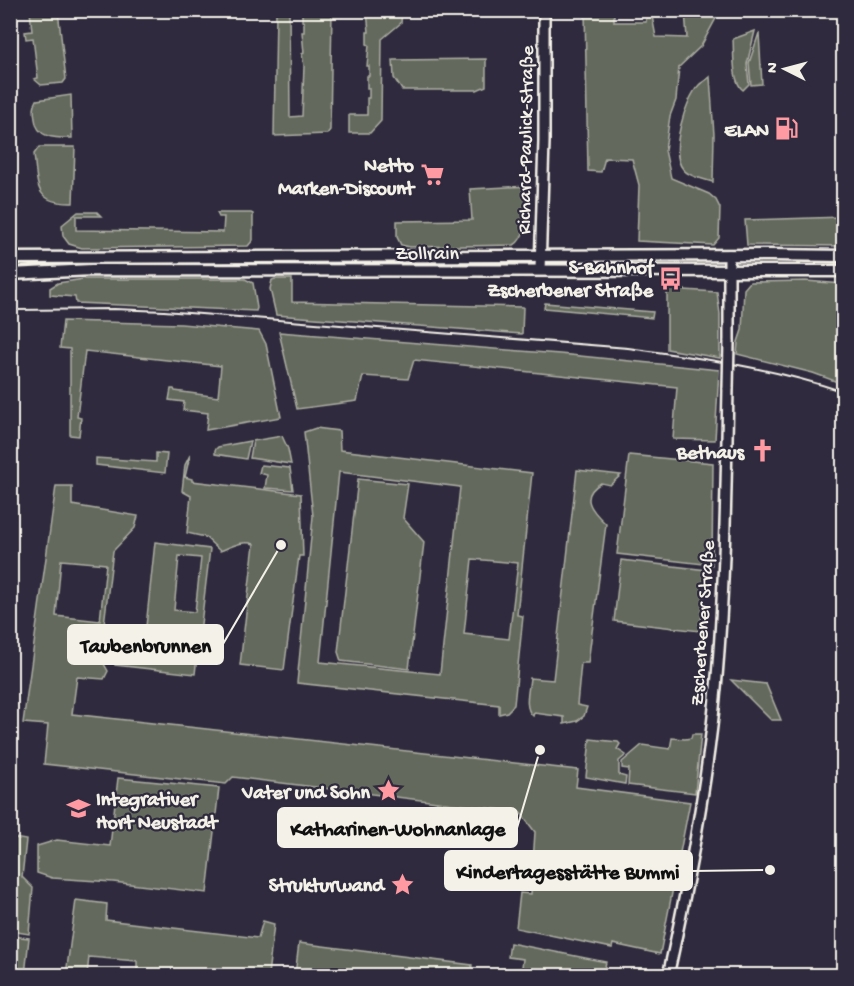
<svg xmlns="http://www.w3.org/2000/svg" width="854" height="986" font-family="'Gochi Hand',sans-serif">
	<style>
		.green { fill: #646a5d; stroke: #acaea2; stroke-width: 1.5; fill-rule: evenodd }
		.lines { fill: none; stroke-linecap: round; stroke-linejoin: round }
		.tertiary-casing { stroke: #f4f1e8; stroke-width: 14 }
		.secondary-casing { stroke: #f4f1e8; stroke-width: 15 }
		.tertiary { stroke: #2f2a3d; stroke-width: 9 }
		.secondary { stroke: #2f2a3d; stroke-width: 10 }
		.rail { stroke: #f4f1e8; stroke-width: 2 }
		.tertiary-bridge-casing { stroke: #f4f1e8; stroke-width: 14; stroke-linecap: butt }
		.tertiary-bridge { stroke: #2f2a3d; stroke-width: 9 }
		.labels { text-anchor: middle; stroke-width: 4.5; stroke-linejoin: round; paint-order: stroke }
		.poi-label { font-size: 20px; font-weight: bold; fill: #f4f1e8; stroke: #2f2a3d; text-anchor: end }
		.street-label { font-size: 20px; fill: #f4f1e8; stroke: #2f2a3d }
		.leader { fill: none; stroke: #f4f1e8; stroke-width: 2 }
		.callout-dot { fill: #f4f1e8; stroke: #2f2a3d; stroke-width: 2 }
		.callout { fill: #f4f1e8; stroke: #f4f1e8; stroke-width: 2 }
		.callout-label { font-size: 21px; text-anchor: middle; font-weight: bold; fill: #111 }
	</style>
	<rect width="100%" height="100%" fill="#2f2a3d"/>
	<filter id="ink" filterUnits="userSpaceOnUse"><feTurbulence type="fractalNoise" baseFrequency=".0167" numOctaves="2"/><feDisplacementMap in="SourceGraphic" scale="12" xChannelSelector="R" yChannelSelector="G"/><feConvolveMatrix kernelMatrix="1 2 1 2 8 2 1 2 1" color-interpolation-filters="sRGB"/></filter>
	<g filter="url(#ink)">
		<path class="green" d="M30,11H58L66,79L63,83L41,85L34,79L38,78L33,38L26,39L25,32L32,31Z
			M276,11H289L290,117L302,116L304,66L302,54L304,53L302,32H304V22L302,21V11H332L330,130L327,134L274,136Z
			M367,11H402L401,23L382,39L381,121L370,133H349V115H367V98H369V88H367V76H369V66H367L369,45L367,44V32H369Z
			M585,11H614V22H646L647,11H651L656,37L687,38L685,11H720L701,46L679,67L676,100L670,116L665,150L671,178L709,194L716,200L720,208L719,238L713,245L637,241L639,185L632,159L605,158L601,172L588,171Z
			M755,31L747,64L749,84L743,90C732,82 734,53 733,39Z
			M759,33L762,84L751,85L749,63Z
			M486,59V86L477,90H402L394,78L393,60Z
			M710,77L714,135L713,182C704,179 689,177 683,169C669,153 685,99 699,85C702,82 707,80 710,77Z
			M71,95L72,138C56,138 37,139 35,119C34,111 33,107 37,100Z
			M39,147H75L73,203C34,204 38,186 34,154Z
			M528,186C526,204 530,236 514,245L410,247L401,245L397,237V221L472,220L470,189Z
			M78,212H97L101,216H76V230L223,232L224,217H219L217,213H251L253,214V240L248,246L82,248L69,244L63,236L62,225Z
			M843,217V246L747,245L745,220Z
			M283,260H514V265H283Z
			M240,261V265L67,266L11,269V265L45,262Z
			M84,279H245L253,283L257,308L256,311L76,303L75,297L50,295V288L58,283Z
			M275,279H292V302L523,307L522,334L276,315L270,289L272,280Z
			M806,281L843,284V384L813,373L737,354L738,342L742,330L744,289L750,282Z
			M667,289L717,292L720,314V358L667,349Z
			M545,303L653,312L652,318L544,308Z
			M63,321L181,324L259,331L266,344L281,417L206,430L208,413L183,410L184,402L169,400L171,389H174L175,391L218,397L221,366L85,351L77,417L81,418L79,436L70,435V349L60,348Z
			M279,332L560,354L719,370L715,440L673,439L677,387L414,360L408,379L363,376L357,401L297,409Z
			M316,428L339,431L340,450L532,473L517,615L523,616L514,705L507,712L499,714V705L297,683L313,516L304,432ZM339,472L460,487L440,674L320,662ZM472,559L518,563L509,639L464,634Z
			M282,436L288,449L291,464L250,458L253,441Z
			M250,441L246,459L215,454V450L218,447Z
			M156,453L167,454L165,473L96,465V458L156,462Z
			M190,455L185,477L192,479V481L301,494L303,556H299L284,670L240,665L254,544C242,540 231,547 220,551L205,537L187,533L191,496L182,491L185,465Z
			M629,455L713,463L712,565L617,554Z
			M261,465L290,468L293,490L265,488L267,475L259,473Z
			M577,470L621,475L610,485L601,483C579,496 591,510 606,524L588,663H581L577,705L587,707L584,716L577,721L564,724V717L534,713L533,716C523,708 529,690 530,678L553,680Z
			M358,479L408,484L403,518L424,542L409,669L341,661L338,652Z
			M56,486H72V505L138,516L135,528L113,551L100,657L108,671L104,679L77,677L72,714L578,770L576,787L690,802L660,954L613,944L612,948L516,928L520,893L531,894L535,832L520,812L233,777L226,784L44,764L48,725L23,723ZM61,560L106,564L100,621L56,616Z
			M155,542L210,549L195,674L115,665L112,633L145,636ZM179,556L201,558L195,612L174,610Z
			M621,560L707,570L700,631L614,621Z
			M731,680L766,684L781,720H771Z
			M692,734H701L695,793L628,785L629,769L622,768V762L642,745L670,749L672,738L685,739L691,738Z
			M590,739L618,742L620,744L617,749L626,755L619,761V775L626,777L625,784L586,777Z
			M118,778L219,788L207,893L113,882L52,878L37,873V846L57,840L110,846Z
			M10,806L17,807L14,838L26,840L22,877L33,888L29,934L11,931Z
			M76,900L107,904L106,920L258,938L263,921L274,924L268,975L189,976L137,970V961L89,957L87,975H66Z
			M11,936L29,938L25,975H11Z
			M299,943L472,965L471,975H295Z
			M510,943L606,962L603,975H521L523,959L508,957Z"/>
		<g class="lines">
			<defs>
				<path id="tertiary" d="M729,255V342
					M540,270L544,141V10
					M668,976C689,881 707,785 716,688C725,588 726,488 728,388"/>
				<path id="secondary" d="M10,258L770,255L844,256
					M10,274L92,270L844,271"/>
			</defs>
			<use href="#tertiary" class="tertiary-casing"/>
			<use href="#secondary" class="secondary-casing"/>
			<use href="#tertiary" class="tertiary"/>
			<use href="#secondary" class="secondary"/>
			<path class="rail" d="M17,310L114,309L164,311L628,348C702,358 773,368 844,392"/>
			<defs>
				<path id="tertiary-bridge" d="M728,388L729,342"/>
			</defs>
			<use href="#tertiary-bridge" class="tertiary-bridge-casing"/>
			<use href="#tertiary-bridge" class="tertiary-bridge"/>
		</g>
	</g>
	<defs>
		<symbol id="fuel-bare" viewBox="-9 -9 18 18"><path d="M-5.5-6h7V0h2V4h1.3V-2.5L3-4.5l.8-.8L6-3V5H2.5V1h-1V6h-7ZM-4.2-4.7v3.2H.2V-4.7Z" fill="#ff9aa2" stroke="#2f2a3d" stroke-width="2.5" paint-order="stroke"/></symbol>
		<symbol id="supermarket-bare" viewBox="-9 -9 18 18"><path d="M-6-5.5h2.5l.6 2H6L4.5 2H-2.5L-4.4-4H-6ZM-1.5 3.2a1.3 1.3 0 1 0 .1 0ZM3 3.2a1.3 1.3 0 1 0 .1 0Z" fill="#ff9aa2" stroke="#2f2a3d" stroke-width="2.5" paint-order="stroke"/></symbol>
		<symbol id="bus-bare" viewBox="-9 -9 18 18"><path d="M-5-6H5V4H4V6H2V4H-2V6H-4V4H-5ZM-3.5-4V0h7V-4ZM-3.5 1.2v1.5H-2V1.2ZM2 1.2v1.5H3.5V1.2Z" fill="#ff9aa2" stroke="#2f2a3d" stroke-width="2.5" paint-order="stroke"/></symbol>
		<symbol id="church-bare" viewBox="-9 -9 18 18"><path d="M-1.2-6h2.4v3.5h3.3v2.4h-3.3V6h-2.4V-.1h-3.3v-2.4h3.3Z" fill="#ff9aa2" stroke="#2f2a3d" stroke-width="2.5" paint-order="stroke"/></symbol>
		<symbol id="sight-bare" viewBox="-9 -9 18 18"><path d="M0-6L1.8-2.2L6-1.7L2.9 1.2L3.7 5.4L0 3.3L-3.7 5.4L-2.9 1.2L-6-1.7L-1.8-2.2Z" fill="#ff9aa2" stroke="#2f2a3d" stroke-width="2.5" paint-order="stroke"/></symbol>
		<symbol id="school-bare" viewBox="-9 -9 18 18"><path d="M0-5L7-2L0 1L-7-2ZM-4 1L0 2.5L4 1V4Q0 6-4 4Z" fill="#ff9aa2" stroke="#2f2a3d" stroke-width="2.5" paint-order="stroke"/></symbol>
	</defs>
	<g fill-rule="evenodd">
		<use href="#fuel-bare" x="770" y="112" width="33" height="33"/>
		<use href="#supermarket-bare" x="416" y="158" width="33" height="33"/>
		<use href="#bus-bare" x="654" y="262" width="33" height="33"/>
		<use href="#church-bare" x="746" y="434" width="33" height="33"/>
		<use href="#sight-bare" x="372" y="774" width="33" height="33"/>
		<use href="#school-bare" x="62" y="792" width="33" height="33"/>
		<use href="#sight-bare" x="386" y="868" width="33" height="33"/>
	</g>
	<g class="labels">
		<g class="poi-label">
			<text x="769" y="136">ELAN</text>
			<text x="414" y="171">Netto<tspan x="414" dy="23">Marken-Discount</tspan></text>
			<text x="653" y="273">S-Bahnhof<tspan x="653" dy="23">Zscherbener Straße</tspan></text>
			<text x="744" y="458">Bethaus</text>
			<text x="370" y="798">Vater und Sohn</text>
			<text x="96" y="805" text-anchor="start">Integrativer<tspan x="96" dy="23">Hort Neustadt</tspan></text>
			<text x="384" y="891">Strukturwand</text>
		</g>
		<g class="street-label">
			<text transform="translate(524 140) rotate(-89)" y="7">Richard-Paulick-Straße</text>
			<text x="427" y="259">Zollrain</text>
			<text transform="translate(701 623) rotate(-86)" y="7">Zscherbener Straße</text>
		</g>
	</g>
	<path class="leader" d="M281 545L223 644M540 750L517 828M770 870L692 871"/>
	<g class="callout-dot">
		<circle cx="281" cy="545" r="6"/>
		<circle cx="540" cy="750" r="6"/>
		<circle cx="770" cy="870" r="6"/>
	</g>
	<g class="callout">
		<rect x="68" y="625" width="155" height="39" rx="6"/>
		<rect x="278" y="808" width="239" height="39" rx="6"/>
		<rect x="445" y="851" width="247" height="39" rx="6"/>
	</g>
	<g class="callout-label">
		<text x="146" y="652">Taubenbrunnen</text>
		<text x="398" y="835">Katharinen-Wohnanlage</text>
		<text x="568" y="878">Kindertagesstätte Bummi</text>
	</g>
	<rect width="854" height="986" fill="none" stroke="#2f2a3d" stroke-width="36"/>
	<rect x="18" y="18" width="818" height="950" fill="none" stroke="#f4f1e8" stroke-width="2" filter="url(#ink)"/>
	<g transform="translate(785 69) rotate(276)" stroke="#2f2a3d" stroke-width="4.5" paint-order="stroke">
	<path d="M0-4.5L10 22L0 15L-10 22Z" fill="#f4f1e8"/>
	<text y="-9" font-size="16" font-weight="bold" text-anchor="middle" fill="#f4f1e8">N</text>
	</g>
</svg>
